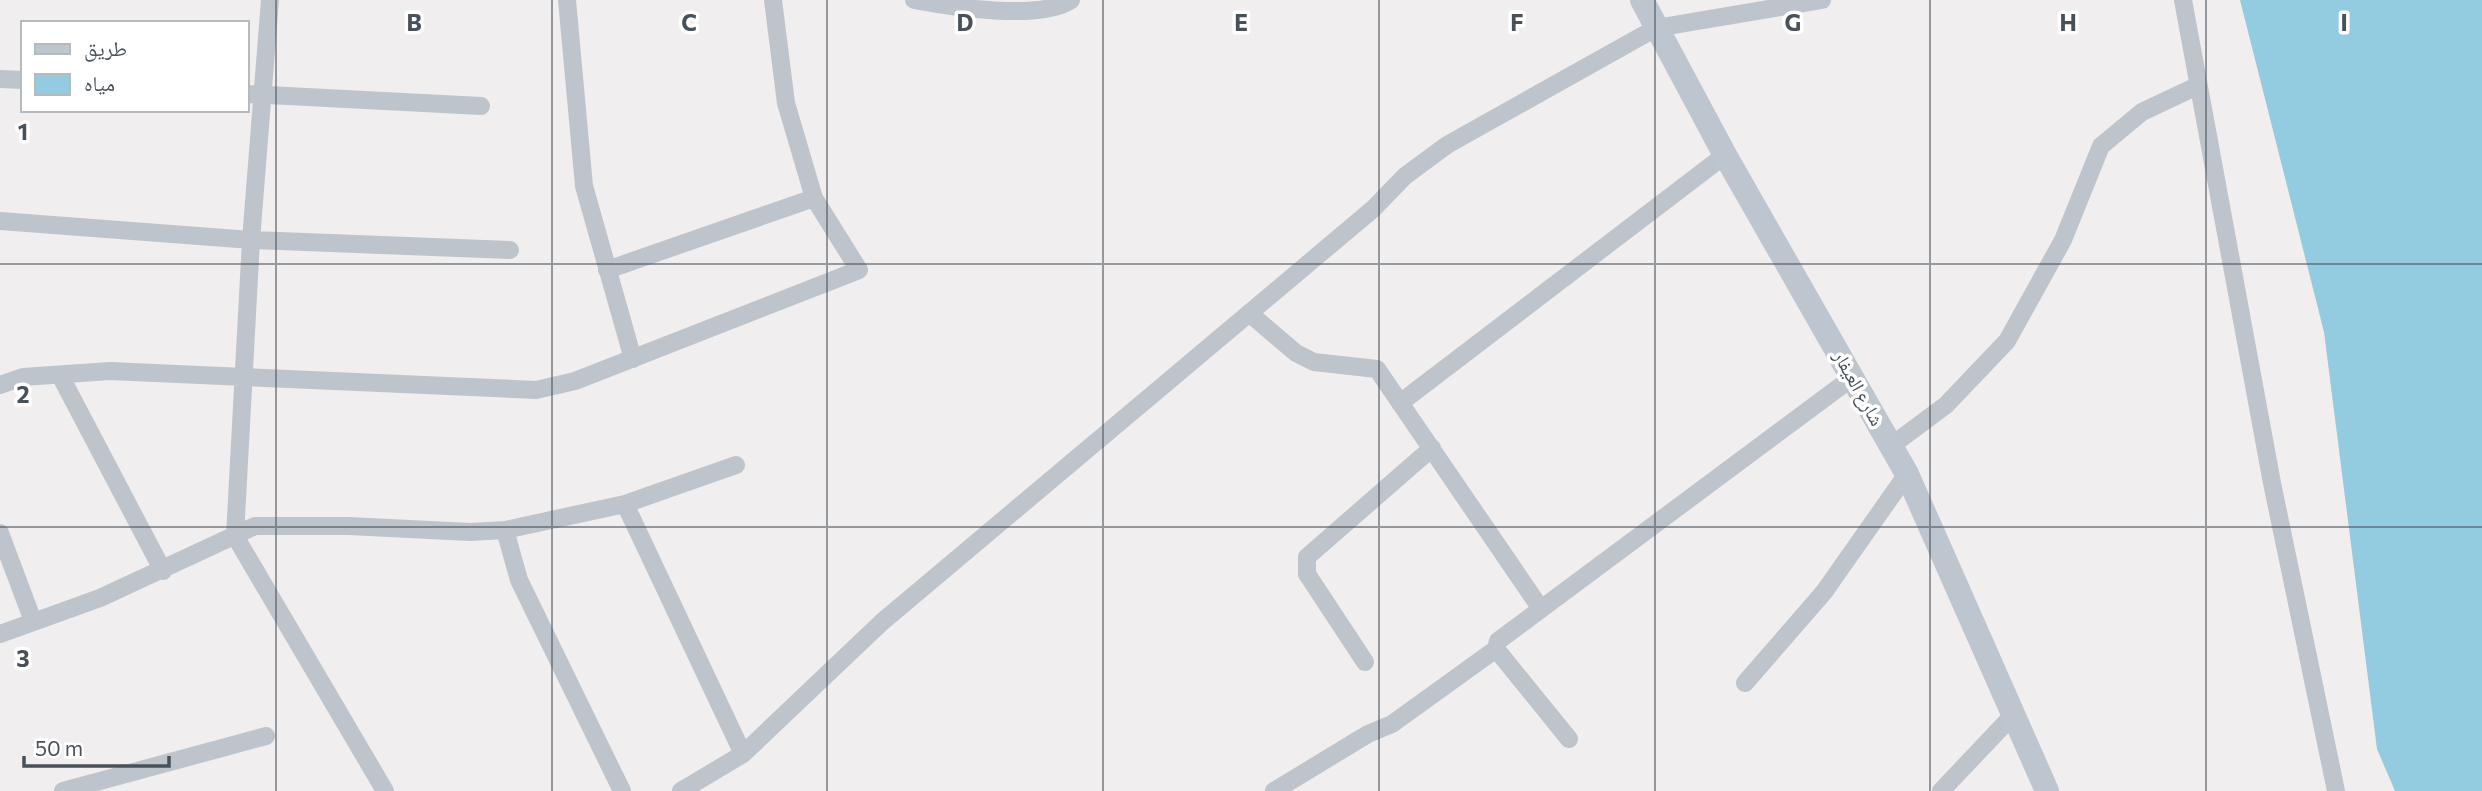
<svg xmlns="http://www.w3.org/2000/svg" width="2482" height="791" font-family="Commissioner,'Noto Naskh Arabic',sans-serif">
	<style>
		.water { fill: #93cce1 }
		.lines { fill: none; stroke-linecap: round; stroke-linejoin: round }
		.street { stroke: #bec4cb; stroke-width: 18 }
		.secondary { stroke: #bdc5cf; stroke-width: 24 }
		.grid { fill: none; stroke: #485059; stroke-width: 2; stroke-opacity: 0.55 }
		.labels { text-anchor: middle; stroke-width: 7; stroke-linejoin: round; paint-order: stroke }
		.street-label { font-size: 19px; fill: #485059; stroke: #fff }
		.grid-label { font-size: 23px; text-anchor: middle; font-weight: bold; fill: #485059; stroke: #fff; stroke-width: 7; stroke-linejoin: round; paint-order: stroke }
	</style>
	<rect width="100%" height="100%" fill="#f0eeee"/>
	<path class="water" d="M2240,0H2482V791H2395L2377,749L2324,332Z"/>
	<g class="lines">
		<path class="street" d="M270,0L251,240L235,536L385,791
			M567,0L584,186L633,359
			M914,0C951,7 1040,21 1071,0
			M2183,0L2272,483L2336,791
			M0,79L23,80
			M247,94L481,106
			M0,221L251,240L510,250
			M607,270L814,198
			M1249,313L1296,353L1314,362L1377,369L1541,609
			M61,377L163,571
			M0,385L23,377L110,371L536,390L575,381L859,270L814,198L786,103L773,0
			M1400,403L1725,155
			M1891,446L1946,405L2007,341L2063,240L2101,146L2142,112L2197,86
			M625,504L743,754
			M505,530L519,580L622,791
			M0,533L33,621
			M0,634L100,598L255,526H349L470,532L505,530L625,504L736,465
			M1365,662L1307,574V557L1432,448
			M1745,683L1824,592L1907,474
			M1569,739L1496,649L1498,641L1853,377
			M63,791L266,736
			M681,791L743,754L882,622L1373,209L1405,176L1447,145L1656,28L1822,0
			M1274,791L1368,734L1392,724L1496,649
			M1941,791L2015,713"/>
		<path class="secondary" d="M1642,0L1725,155L1907,474L2047,791"/>
	</g>
	<path class="grid" d="M276,0V791M552,0V791M827,0V791M1103,0V791M1379,0V791M1655,0V791M1930,0V791M2206,0V791M0,264H2482M0,527H2482"/>
	<g class="labels">
		<g class="street-label">
			<text transform="translate(1859 388) rotate(61)" y="7">شارع العيفار</text>
		</g>
	</g>
	<g class="grid-label">
		<text x="414" y="31">B</text>
		<text x="689" y="31">C</text>
		<text x="965" y="31">D</text>
		<text x="1241" y="31">E</text>
		<text x="1517" y="31">F</text>
		<text x="1793" y="31">G</text>
		<text x="2068" y="31">H</text>
		<text x="2344" y="31">I</text>
		<text x="23" y="140">1</text>
		<text x="23" y="403">2</text>
		<text x="23" y="667">3</text>
	</g>
	<rect x="21" y="21" width="228" height="91" fill="#ffffff" stroke="#b6b9bd" stroke-width="2"/>
	<rect x="35" y="44" width="35" height="10" fill="#bdc5cf" stroke="#b6b9bd" stroke-width="2"/>
	<text x="84" y="56" font-size="21" fill="#485059">طريق</text>
	<rect x="35" y="74" width="35" height="21" fill="#93cce1" stroke="#b6b9bd" stroke-width="2"/>
	<text x="84" y="91" font-size="21" fill="#485059">مياه</text>
	<path d="M24 756v10h145v-10" fill="none" stroke="#485059" stroke-width="3.5"/>
	<text x="35" y="756" font-size="21" fill="#485059" stroke="#ffffff" stroke-width="5" paint-order="stroke">50 m</text>
</svg>
